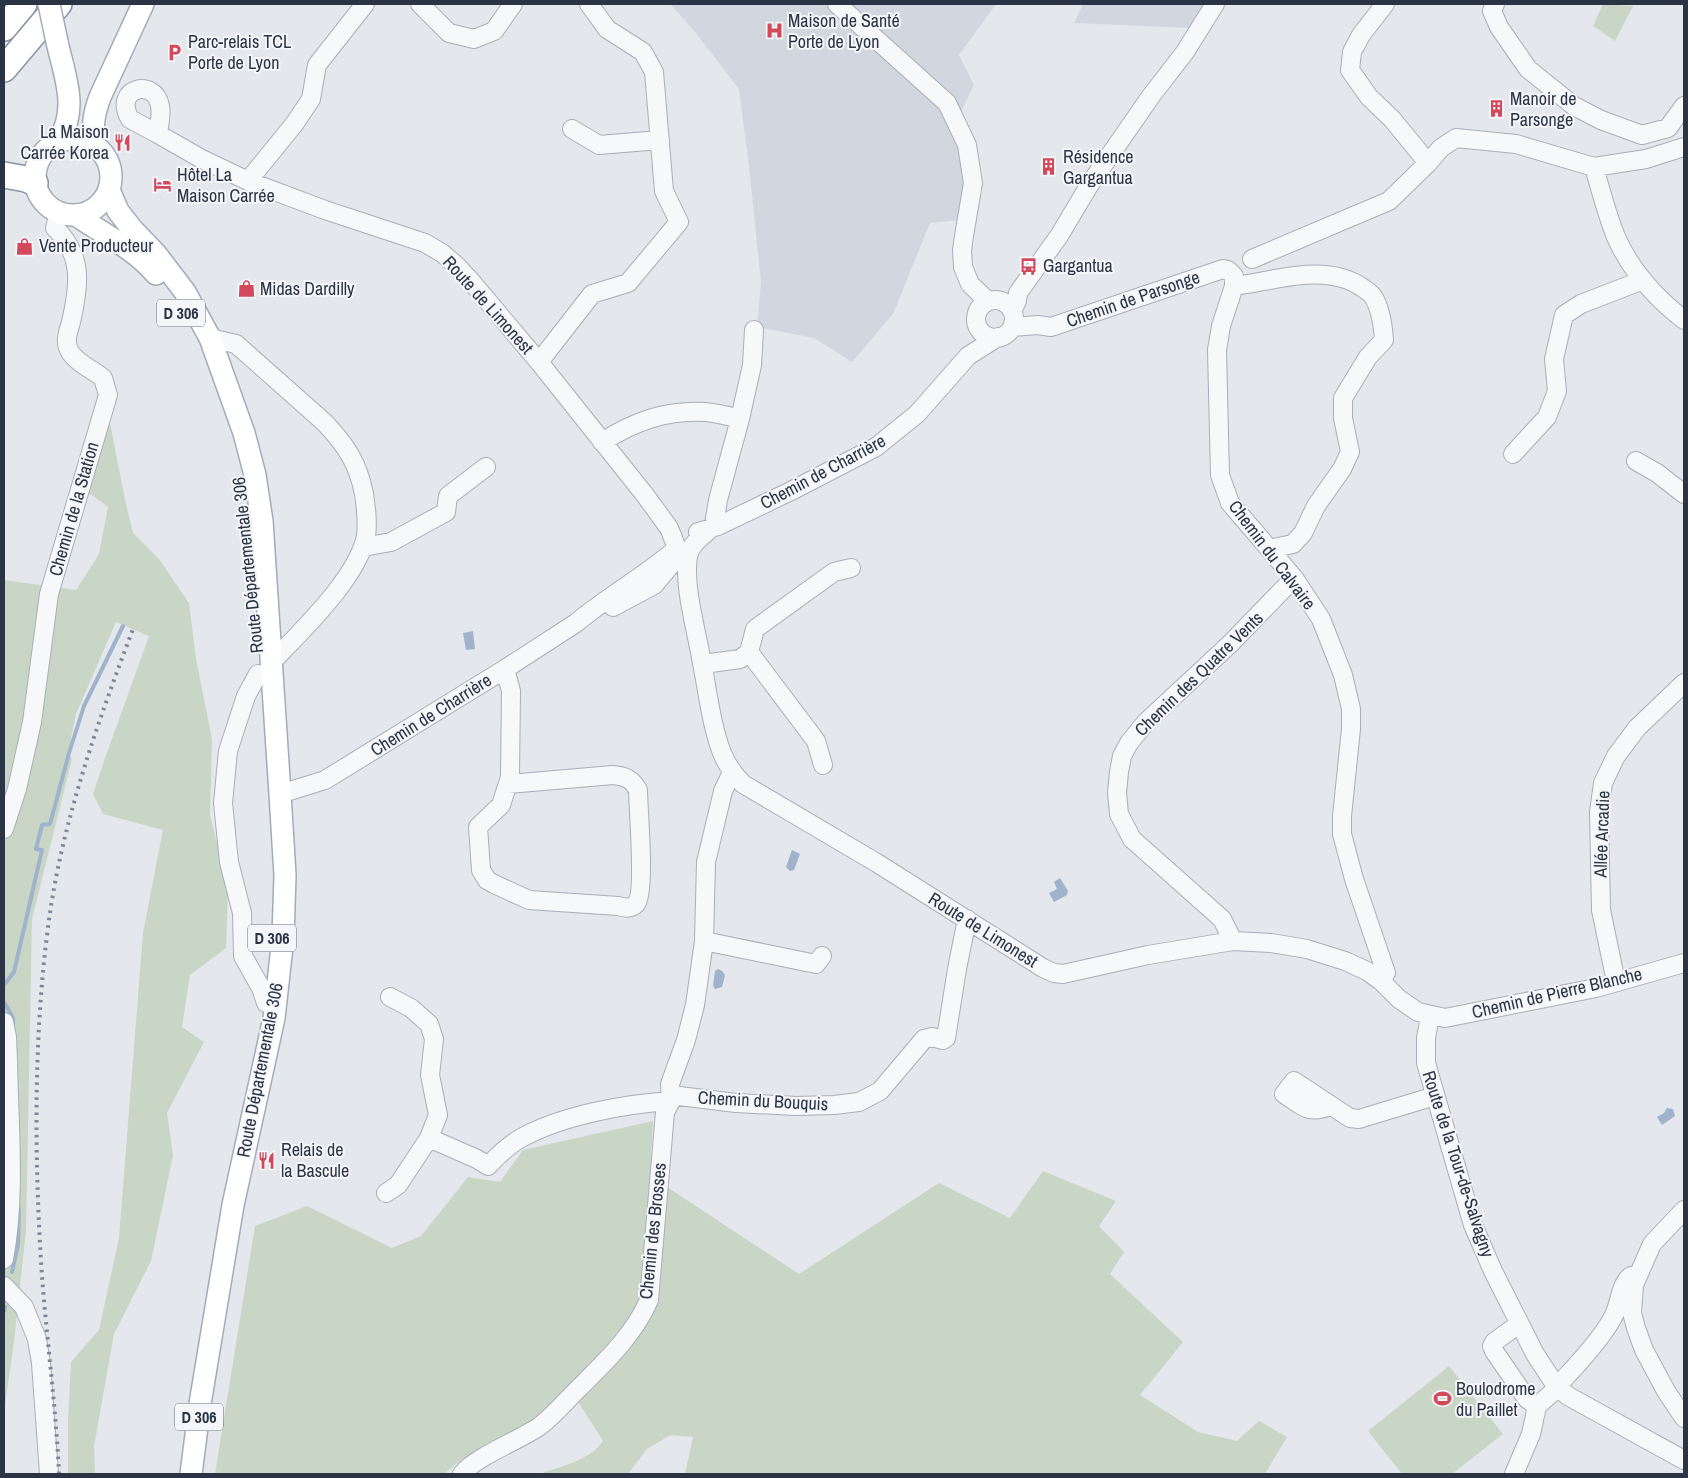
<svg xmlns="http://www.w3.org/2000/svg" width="1688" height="1478" font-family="'Archivo Narrow',sans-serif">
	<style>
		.built { fill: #d2d6de }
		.green { fill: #c9d6c5 }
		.water { fill: #9fb4cc }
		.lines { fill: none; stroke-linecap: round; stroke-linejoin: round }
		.stream { stroke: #9fb4cc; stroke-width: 4 }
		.minor-casing { stroke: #a9aeb7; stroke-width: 20 }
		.major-casing { stroke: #a3abb8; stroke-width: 24 }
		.highway-casing { stroke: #8b94a3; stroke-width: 28 }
		.minor { stroke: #f7f8fa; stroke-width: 18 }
		.major { stroke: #fff; stroke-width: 21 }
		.highway { stroke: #fff; stroke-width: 25 }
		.rail { stroke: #7d8696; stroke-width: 4; stroke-dasharray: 2.5 5; stroke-linecap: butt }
		.major-bridge-casing { stroke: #a3abb8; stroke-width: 24; stroke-linecap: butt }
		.major-bridge { stroke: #fff; stroke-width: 21 }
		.labels { text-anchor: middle; stroke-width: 4; stroke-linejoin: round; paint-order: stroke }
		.shield { fill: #f4f6f9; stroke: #676e7b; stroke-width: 1 }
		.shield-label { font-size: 16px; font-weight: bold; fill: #2b3445 }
		.poi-label { font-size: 18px; fill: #2b3445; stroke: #f4f6f9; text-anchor: start }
		.street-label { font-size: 18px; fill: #2b3445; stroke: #f4f6f9 }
	</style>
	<rect width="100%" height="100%" fill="#e4e7ec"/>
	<path class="built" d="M670,4H996L959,55L974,85L954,126L965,181L960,220L930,223L893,314L852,362L814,338L757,327L761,282L749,166L739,89L695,32Z
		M1083,4H1208L1191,28L1074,23Z"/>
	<path class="green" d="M1603,4L1633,6L1615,41L1593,26Z
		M109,418L125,500L133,533L159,559L189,603L196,659L212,739L210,815L228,888L226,948L190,975L182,1027L204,1042L167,1113L173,1155L151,1261L114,1334L94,1446L95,1474H68V1421L71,1362L99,1330L119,1238L143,933L163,830L103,814L93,794L104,761L149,636L116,622L76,714L68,753L72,759L32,919L26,1231L14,1342L4,1412V580L76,590L99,554L108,507L88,492Z
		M653,1121L644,1282L637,1310L616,1340L543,1417L502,1442L462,1459L444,1474H215L255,1226L307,1206L392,1248L421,1236L468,1177L500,1182L523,1150Z
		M1043,1171L1116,1201L1099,1226L1124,1252L1110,1274L1183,1342L1140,1395L1198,1432L1237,1441L1259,1421L1287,1437L1265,1474H685L693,1437L670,1435L647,1449L628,1474H540C561,1466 591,1460 603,1441L577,1400L637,1334L664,1185L799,1274L939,1183L1010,1218Z
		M1449,1366L1503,1434L1452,1474H1402L1368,1431Z"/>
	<path class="water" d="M473,631L475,649L466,650L463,633Z
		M792,850L800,854L794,870L790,871L786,867Z
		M1060,878L1068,891L1067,895L1054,902L1049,893L1057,889L1054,882Z
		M718,969L722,971L725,975L722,987L715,989L713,986L715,971Z
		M1667,1108L1673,1109L1675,1116L1662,1125L1657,1117L1664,1113Z"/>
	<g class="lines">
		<path class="stream" d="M4,985L14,972L42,850L36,849L42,825L50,824L69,753L84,706L123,626
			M4,1002L13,1018V1028
			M12,1272L18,1245L19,1209
			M4,1311L5,1307"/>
		<defs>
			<path id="minor" d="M420,4L449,33L474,39L494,31L513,4
				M837,4L947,103L967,145L973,183L964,236L962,250L963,267L970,284L988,301
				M1385,4L1361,35L1352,52L1350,70L1369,97L1392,119L1428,163
				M1495,4L1492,11L1499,27L1528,69L1574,106L1601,120L1642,135L1668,128L1684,106
				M572,129L599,145L660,140
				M158,134L130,119C112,88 155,77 160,106C162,115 159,125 158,134L200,158L248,181L325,210L425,243L442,253L457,266L470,280L539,362L645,495L669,528L675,543
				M1594,167C1601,191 1607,215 1616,237C1631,271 1656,298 1684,320
				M248,181L295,123L311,99L317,65L365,4
				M1252,259L1389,201L1428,163L1441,148L1456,138L1516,144L1594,167L1646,159L1684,147
				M1234,286C1275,281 1326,262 1363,288C1366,290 1370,293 1372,295C1381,307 1383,326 1384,340L1368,357L1343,398V418L1350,452L1342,469L1316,506L1303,533L1293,544L1269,549
				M976 319a19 19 0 1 1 38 0a19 19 0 1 1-38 0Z
				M1012,311L1017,301L1018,293L1059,236L1090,184L1151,96L1185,52L1215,4
				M1012,327L1038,325L1051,327L1223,269L1228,270L1234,276V286L1221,326L1217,350L1220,475L1230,503L1294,578L1321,619L1343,675L1351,709V729L1342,816V834L1354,879L1386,973L1381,981
				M210,338L236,344L324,422C346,445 358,463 364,494C366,508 368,522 366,536C357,579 301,631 271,663
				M539,362L592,294L628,283L679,222L664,191L654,72L643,52L607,29L589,4
				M602,442C635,421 666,410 705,412C717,413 729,416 740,419
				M1513,454L1547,417L1557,391L1554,359L1564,315L1581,304L1643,280
				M1636,461L1657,473L1684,494
				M718,526L715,518L718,500L740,419L752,365L754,330
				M709,530C700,538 691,544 688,556C683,586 697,632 702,663C708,693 711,724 722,753C727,765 734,775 743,784L877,863L1043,968L1054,973L1063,974L1148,955L1233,941L1271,943L1307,949L1345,961L1367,971L1381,981L1399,999L1418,1012L1445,1018L1596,988L1684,963
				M698,532L718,526L791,491L876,447L917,414L968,356L998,337
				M363,547L391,542L446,512L448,496L486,467
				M613,607L654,585L675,560
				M749,652L816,741L823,765
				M703,664L740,659L749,652L755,629L834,572L851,568
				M505,669L511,691L510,777L501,805L478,827L481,870L487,880L494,884L529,900L618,906C625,908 631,909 636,904C646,892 638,809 638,790C632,779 625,776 613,775L508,784
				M258,674L246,696L228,751L223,803L229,862L242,913L243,956L261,988L266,1003
				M280,794L325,780L505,669L576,623C607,597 643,577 674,551
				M4,829L17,789L32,722L49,594L108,395L103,378C93,370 77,363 70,352C64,342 68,332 71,322C79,287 84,256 55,228L59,213
				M704,941L816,964L822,956
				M1233,941L1222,919L1132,839L1119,814L1117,793L1119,772L1122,756L1129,743L1146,722L1230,644L1294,578
				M1616,982L1601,910L1599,812L1603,783L1616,756L1637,728L1684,683
				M1430,1016L1426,1038V1063L1473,1225L1493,1271L1535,1354L1556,1386L1568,1396L1684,1460
				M4,1022L7,1037L8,1060C9,1124 16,1197 4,1259
				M671,1095L736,1103L796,1106L834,1105L859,1102L880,1091L924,1039L932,1037L943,1040L946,1038L957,969L967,919
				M1330,1106C1308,1115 1303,1106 1284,1094L1294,1081L1350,1118L1359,1119L1435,1096
				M429,1138L477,1159L488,1166C498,1155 510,1144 523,1137C564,1115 625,1104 671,1101
				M386,1193L398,1185L429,1138L438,1115L430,1075L434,1039L429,1024L411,1008L390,997
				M1684,1210L1652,1244L1634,1285L1632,1313L1636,1328L1644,1350L1666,1391L1684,1418
				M4,1286L24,1307L37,1339L41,1363L49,1474
				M1519,1324L1494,1342L1492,1346L1494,1351L1527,1399L1537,1406
				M1562,1381C1578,1364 1601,1339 1612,1319C1620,1307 1619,1285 1631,1276
				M462,1474C475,1457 520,1440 540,1426C554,1415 566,1401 578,1389C605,1362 634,1335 649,1300L665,1112L671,1101L670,1084L686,1040L695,1005L704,941L706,862L723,791L732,772
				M1514,1474L1531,1434L1537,1406L1553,1392L1556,1386"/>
			<path id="major" d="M57,42C65,77 79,109 58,142
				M35 177a38 38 0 1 1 76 0a38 38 0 1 1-76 0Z
				M95,146C92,127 93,116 100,97L143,4
				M109,190L118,211L132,229L156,254L185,292L210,338L244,433L255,475L262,521L280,794L285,875L283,938L274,1018L233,1205L200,1404L191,1474
				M76,215C104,235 134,248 156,274"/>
			<path id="highway" d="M4,28L24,4
				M4,69L59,4
				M4,175L26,179L35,183"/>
		</defs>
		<use href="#minor" class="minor-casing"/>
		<use href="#major" class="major-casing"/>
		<use href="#highway" class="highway-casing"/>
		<use href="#minor" class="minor"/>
		<use href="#major" class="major"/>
		<use href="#highway" class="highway"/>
		<path class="rail" d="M59,1474C56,1408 47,1342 42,1276C34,1157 33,1025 51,906C66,811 99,719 133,629"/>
		<defs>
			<path id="major-bridge" d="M49,4L57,42"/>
		</defs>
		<use href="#major-bridge" class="major-bridge-casing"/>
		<use href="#major-bridge" class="major-bridge"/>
	</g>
	<defs>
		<symbol id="hospital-bare" viewBox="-9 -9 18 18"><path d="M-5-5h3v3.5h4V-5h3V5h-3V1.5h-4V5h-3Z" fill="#d1495b" stroke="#f4f6f9" stroke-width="2.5" paint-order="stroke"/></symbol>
		<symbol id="parking-bare" viewBox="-9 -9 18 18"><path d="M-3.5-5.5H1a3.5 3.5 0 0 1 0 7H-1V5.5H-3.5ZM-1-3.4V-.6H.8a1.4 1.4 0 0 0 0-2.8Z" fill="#d1495b" stroke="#f4f6f9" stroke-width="2.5" paint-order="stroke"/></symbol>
		<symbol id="building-bare" viewBox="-9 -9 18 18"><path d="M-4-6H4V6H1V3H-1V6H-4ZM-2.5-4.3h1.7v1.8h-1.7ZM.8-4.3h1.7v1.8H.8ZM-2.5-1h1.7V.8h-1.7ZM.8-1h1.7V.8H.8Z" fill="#d1495b" stroke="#f4f6f9" stroke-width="2.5" paint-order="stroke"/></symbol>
		<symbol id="restaurant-bare" viewBox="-9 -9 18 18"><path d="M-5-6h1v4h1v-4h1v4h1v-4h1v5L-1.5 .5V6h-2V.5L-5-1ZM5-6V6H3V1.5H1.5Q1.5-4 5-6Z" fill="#d1495b" stroke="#f4f6f9" stroke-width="2.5" paint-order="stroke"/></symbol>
		<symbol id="hotel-bare" viewBox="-9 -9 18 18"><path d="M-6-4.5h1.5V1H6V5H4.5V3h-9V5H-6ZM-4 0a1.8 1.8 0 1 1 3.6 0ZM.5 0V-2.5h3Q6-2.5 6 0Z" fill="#d1495b" stroke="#f4f6f9" stroke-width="2.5" paint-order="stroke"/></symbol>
		<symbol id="shop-bare" viewBox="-9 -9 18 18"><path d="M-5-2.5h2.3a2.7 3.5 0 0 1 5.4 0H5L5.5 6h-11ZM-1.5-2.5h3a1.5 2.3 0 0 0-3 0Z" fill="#d1495b" stroke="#f4f6f9" stroke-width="2.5" paint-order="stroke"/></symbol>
		<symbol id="bus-bare" viewBox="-9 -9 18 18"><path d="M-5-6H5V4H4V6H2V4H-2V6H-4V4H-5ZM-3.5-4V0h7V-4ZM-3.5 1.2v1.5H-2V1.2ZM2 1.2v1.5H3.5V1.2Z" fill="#d1495b" stroke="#f4f6f9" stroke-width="2.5" paint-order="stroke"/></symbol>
		<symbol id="stadium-bare" viewBox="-9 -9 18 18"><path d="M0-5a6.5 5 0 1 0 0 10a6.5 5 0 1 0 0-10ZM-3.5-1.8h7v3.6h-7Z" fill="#d1495b" stroke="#f4f6f9" stroke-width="2.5" paint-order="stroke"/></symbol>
	</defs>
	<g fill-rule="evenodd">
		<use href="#hospital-bare" x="762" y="18" width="25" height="25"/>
		<use href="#parking-bare" x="162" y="40" width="25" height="25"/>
		<use href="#building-bare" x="1484" y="96" width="25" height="25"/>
		<use href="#restaurant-bare" x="110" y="130" width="25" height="25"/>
		<use href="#building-bare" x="1036" y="154" width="25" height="25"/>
		<use href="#hotel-bare" x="150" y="172" width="25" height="25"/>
		<use href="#shop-bare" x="12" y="234" width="25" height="25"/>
		<use href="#bus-bare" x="1016" y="254" width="25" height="25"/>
		<use href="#shop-bare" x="234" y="276" width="25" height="25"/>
		<use href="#restaurant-bare" x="254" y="1148" width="25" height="25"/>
		<use href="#stadium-bare" x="1430" y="1386" width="25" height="25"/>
	</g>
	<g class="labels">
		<g class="shield">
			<rect x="157" y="299.5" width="48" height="27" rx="4"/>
			<rect x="248" y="924.5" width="48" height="27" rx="4"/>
			<rect x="175" y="1403.5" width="48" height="27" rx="4"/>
		</g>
		<g class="shield-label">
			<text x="181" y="319">D 306</text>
			<text x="272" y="944">D 306</text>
			<text x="199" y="1423">D 306</text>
		</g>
		<g class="poi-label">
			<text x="788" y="27">Maison de Santé<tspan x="788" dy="21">Porte de Lyon</tspan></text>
			<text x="188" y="48">Parc-relais TCL<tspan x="188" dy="21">Porte de Lyon</tspan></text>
			<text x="1510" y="105">Manoir de<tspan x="1510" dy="21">Parsonge</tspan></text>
			<text x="109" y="138" text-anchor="end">La Maison<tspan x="109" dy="21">Carrée Korea</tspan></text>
			<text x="1063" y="163">Résidence<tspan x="1063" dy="21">Gargantua</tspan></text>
			<text x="177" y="181">Hôtel La<tspan x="177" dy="21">Maison Carrée</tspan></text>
			<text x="39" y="252">Vente Producteur</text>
			<text x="1043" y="272">Gargantua</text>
			<text x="260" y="295">Midas Dardilly</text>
			<text x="281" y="1156">Relais de<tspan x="281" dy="21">la Bascule</tspan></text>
			<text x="1456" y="1395">Boulodrome<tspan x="1456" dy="21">du Paillet</tspan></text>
		</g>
		<g class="street-label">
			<text transform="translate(1133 299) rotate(-19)" y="6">Chemin de Parsonge</text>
			<text transform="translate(488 305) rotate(48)" y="6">Route de Limonest</text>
			<text transform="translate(823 472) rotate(-28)" y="6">Chemin de Charrière</text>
			<text transform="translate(74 509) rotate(-74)" y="6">Chemin de la Station</text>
			<text transform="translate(1272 555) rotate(53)" y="6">Chemin du Calvaire</text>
			<text transform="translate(248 565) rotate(-96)" y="6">Route Départementale 306</text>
			<text transform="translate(1199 674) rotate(-44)" y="6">Chemin des Quatre Vents</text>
			<text transform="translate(431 715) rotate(-32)" y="6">Chemin de Charrière</text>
			<text transform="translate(1602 834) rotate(-88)" y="6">Allée Arcadie</text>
			<text transform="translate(983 930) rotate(32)" y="6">Route de Limonest</text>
			<text transform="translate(1557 993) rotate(-13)" y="6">Chemin de Pierre Blanche</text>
			<text transform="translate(260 1070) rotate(-79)" y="6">Route Départementale 306</text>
			<text transform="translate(763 1101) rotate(3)" y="6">Chemin du Bouquis</text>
			<text transform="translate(1458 1164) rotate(72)" y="6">Route de la Tour-de-Salvagny</text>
			<text transform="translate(653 1231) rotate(-84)" y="6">Chemin des Brosses</text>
		</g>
	</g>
	<rect width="1688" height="1478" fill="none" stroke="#2b3445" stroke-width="10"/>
</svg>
